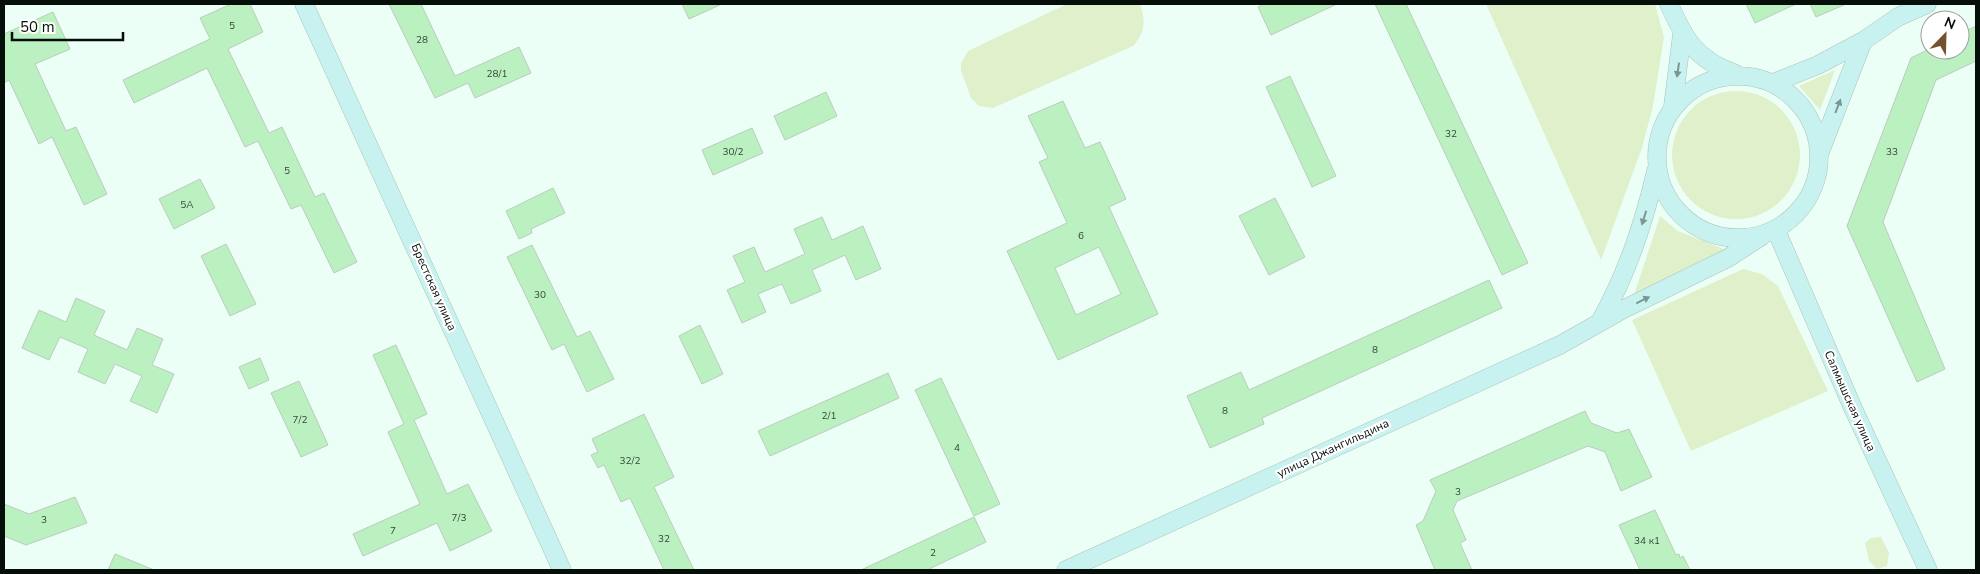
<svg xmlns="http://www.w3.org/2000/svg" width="1980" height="574" font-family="'Nunito Sans',sans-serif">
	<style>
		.green { fill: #dff0cb }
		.building { fill: #bbf0c1; stroke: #bbccbd; fill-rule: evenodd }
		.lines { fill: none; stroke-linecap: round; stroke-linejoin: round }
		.secondary-casing { stroke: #acc3b9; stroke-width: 19 }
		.secondary { stroke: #c8f2ef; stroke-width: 18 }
		.oneway { fill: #7a9793 }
		.labels { text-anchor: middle; stroke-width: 4.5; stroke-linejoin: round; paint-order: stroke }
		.number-label { font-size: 10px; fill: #334638 }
		.street-label { font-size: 12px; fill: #060e0a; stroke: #fff }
	</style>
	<rect width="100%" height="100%" fill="#ecfff7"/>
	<path class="green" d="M1067,4H1140C1146,22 1145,32 1133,46L993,108L979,106L971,98L961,71V63L968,51Z
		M1486,4H1655L1664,37L1653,106L1642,148L1601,260Z
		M1835,70L1820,110L1799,86Z
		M1672 155a64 64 0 1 1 128 0a64 64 0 1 1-128 0Z
		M1660,216L1678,231L1729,251L1634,295Z
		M1743,269L1762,274L1778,286L1828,391L1691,451L1632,320Z
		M1881,537L1889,553L1887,566L1877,569L1869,561L1865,543L1871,538Z"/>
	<path class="building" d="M231,4H250L263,32L228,49L269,133L282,127L315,197L324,193L357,262L334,273L301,205L291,209L258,141L245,147L207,68L134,103L123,80L210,39L200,18Z
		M389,4H421L455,76L519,47L531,73L475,98L468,83L435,98Z
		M682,4H722L689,19Z
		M1264,4H1337L1271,35L1258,7Z
		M1375,4H1406L1528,263L1502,275Z
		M1746,4H1796L1755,23Z
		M1810,4H1846L1816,17Z
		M53,12L70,49L35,64L66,131L76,127L107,194L84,205L52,137L39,144L9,80L4,83V34Z
		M1976,26V61L1936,80L1883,222L1945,369L1917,382L1847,226L1911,58L1927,50H1960V34Z
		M1290,76L1336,176L1312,187L1266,87Z
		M826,92L837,116L785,140L774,116Z
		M1063,101L1085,148L1100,142L1126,199L1109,207L1158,314L1058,360L1007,251L1067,223L1039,162L1048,158L1028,116ZM1099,247L1121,294L1076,315L1055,268Z
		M752,128L763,153L713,175L702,150Z
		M200,179L215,208L174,229L159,199Z
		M553,188L565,213L531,229L532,233L519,239L506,211Z
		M1275,198L1305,257L1269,275L1239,216Z
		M822,217L832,240L863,226L881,269L856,280L845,255L812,270L821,291L791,304L782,284L758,294L766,312L742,323L727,290L745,282L733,256L754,247L765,272L805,254L794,229Z
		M226,244L256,304L230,316L201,256Z
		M532,245L577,337L590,331L614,379L587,392L564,344L552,350L507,257Z
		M1489,280L1502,308L1262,418L1264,424L1210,448L1187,396L1241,372L1249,390Z
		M76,298L105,311L94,335L127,350L137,328L163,339L152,365L174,374L157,413L130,401L142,376L115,364L105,384L78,372L88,349L60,337L49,360L22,348L39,310L66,322Z
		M700,325L723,374L702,384L679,336Z
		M396,345L427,414L414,420L447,494L468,484L492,531L450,551L437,523L363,556L353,534L420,504L388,432L404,424L373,355Z
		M260,358L269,380L249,389L239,367Z
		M888,373L899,398L770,456L758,431Z
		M941,378L1000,504L974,516L915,390Z
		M299,381L328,445L301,457L271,393Z
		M1585,411L1591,423L1617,433L1629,429L1652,477L1621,491L1605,452L1588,446L1457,501L1453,510L1466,540L1460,543L1472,570H1435L1416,525L1423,521L1436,491L1430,480Z
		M644,414L674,477L654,487L694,570H664L630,498L621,502L604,465L598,468L591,455L598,452L592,439Z
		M75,497L87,523L26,545L4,536V504L29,514Z
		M1655,510L1676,555L1679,554L1680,558L1683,556L1690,570H1640L1619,525Z
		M974,517L986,542L927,570H861Z
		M115,554L154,570H108Z"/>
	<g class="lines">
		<defs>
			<path id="secondary" d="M304,4L562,570
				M1669,4C1685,40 1696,60 1736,74
				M1657 157a81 81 0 1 1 162 0a81 81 0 1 1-162 0Z
				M1773,83L1818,65L1863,41L1898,17L1927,4
				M1673,106L1682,34
				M1820,152L1863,41
				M1776,230L1852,406L1928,570
				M1600,322C1627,273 1643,226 1656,171
				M1066,570L1560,345L1622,310L1728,258L1762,236"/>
		</defs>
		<use href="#secondary" class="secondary-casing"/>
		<use href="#secondary" class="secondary"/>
	</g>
	<defs><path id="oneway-solid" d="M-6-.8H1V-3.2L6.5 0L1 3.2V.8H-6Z" transform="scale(1.25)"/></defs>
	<g class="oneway">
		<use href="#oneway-solid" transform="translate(1678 70) rotate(98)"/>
		<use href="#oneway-solid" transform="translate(1838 106) rotate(-69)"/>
		<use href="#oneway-solid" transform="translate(1644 218) rotate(107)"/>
		<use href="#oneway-solid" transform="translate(1643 300) rotate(-26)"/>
	</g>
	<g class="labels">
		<g class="number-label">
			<text x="232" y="29">5</text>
			<text x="422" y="43">28</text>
			<text x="497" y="77">28/1</text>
			<text x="1451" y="137">32</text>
			<text x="733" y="155">30/2</text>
			<text x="1892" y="155">33</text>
			<text x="287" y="174">5</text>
			<text x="187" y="208">5А</text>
			<text x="1081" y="239">6</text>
			<text x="540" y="298">30</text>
			<text x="1375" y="353">8</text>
			<text x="1225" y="414">8</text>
			<text x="829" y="419">2/1</text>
			<text x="300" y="423">7/2</text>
			<text x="957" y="451">4</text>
			<text x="630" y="464">32/2</text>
			<text x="1458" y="495">3</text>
			<text x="459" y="521">7/3</text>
			<text x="44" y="523">3</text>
			<text x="393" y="534">7</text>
			<text x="664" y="542">32</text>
			<text x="1647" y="544">34 к1</text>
			<text x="933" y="556">2</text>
		</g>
		<g class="street-label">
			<text transform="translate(434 287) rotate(66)" y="4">Брестская улица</text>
			<text transform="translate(1850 401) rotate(66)" y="4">Салмышская улица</text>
			<text transform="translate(1333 448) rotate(-25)" y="4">улица Джангильдина</text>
		</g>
	</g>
	<rect width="1980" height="574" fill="none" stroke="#060e0a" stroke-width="10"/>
	<g transform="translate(1945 35) rotate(23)"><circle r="24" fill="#ffffff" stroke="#9b9f9d"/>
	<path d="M0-4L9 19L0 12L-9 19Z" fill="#75522b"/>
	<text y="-8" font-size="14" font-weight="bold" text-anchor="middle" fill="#060e0a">N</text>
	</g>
	<path d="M12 32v8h111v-8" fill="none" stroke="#060e0a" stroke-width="2.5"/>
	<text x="20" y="32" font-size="15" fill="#060e0a" stroke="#ffffff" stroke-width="4" paint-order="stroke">50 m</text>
</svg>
